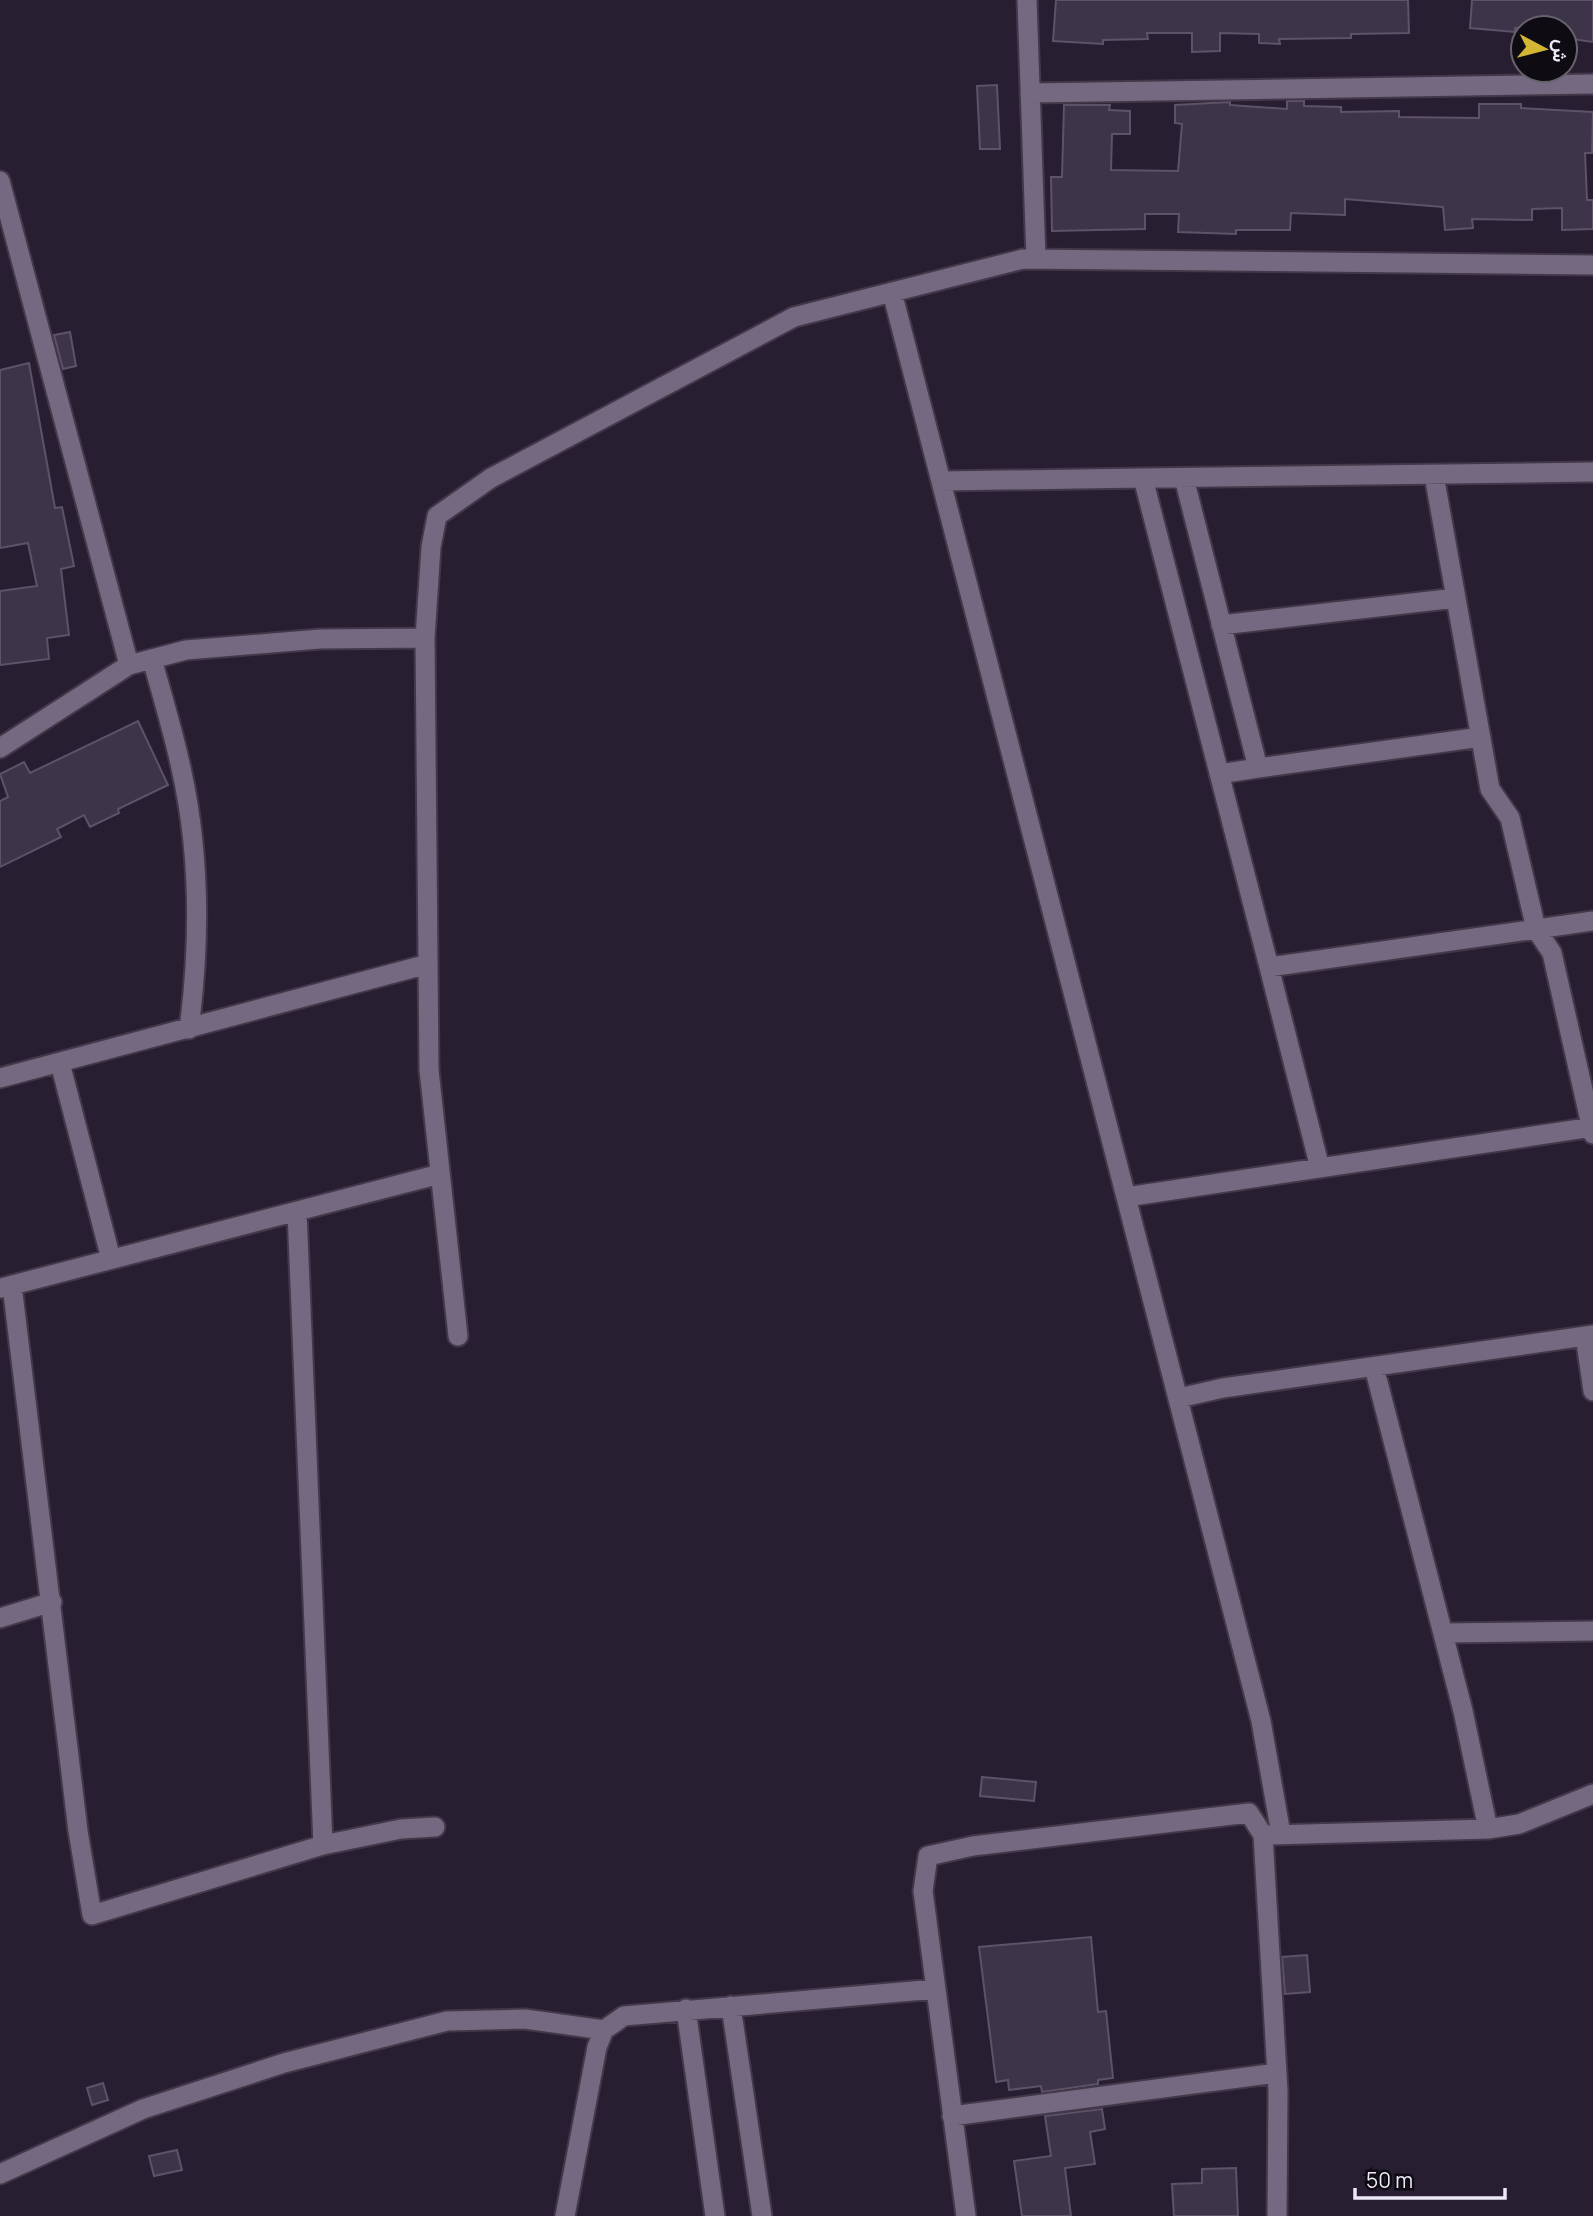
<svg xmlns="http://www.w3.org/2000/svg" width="1593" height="2216" font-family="Manrope,Vazirmatn,sans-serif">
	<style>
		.building { fill: #3e3449; stroke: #5d5369; stroke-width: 2 }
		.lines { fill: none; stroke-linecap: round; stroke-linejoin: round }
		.minor-casing { stroke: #413949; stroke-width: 23 }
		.minor { stroke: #746981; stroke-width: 19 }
	</style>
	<rect width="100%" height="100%" fill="#281e32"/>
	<path class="building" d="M1056,0H1408L1409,33L1351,34V38L1279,39L1280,44L1259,43V34L1220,33V51L1192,52V33H1147L1148,39L1103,40V44L1053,41Z
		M1472,0H1593V42L1565,38V28H1515V32L1470,28Z
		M997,85L1000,149H980L977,86Z
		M1287,101H1304V106L1341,107V112L1399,111V117L1479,118V104H1521V108L1593,112L1592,153H1585L1587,200H1593V229L1562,230V208L1532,209V220L1472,219L1473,228L1445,230L1443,207L1345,199V215L1291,213L1290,230H1236V234L1178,232L1179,214H1145V229L1052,231L1051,177H1062L1064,105H1110L1109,110L1130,111V134H1112L1111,170L1178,171L1182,124L1175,123V105L1230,102V105L1287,109Z
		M70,332L76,366L63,369L54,335Z
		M29,363L55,508L62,507L74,566L61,569L69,635L47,638L49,659L0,665V591L37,586L28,543L0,548V370Z
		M138,721L168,785L118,809L119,813L90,827L84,815L57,829L61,837L0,867V801L8,797L0,774L24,762L30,773Z
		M982,1777L1036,1782L1034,1801L980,1796Z
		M1091,1937L1098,2012L1106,2011L1113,2078L1098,2080V2084L1042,2092L1041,2086L1009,2090L1008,2080L996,2082L979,1947Z
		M1307,1955L1310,1992L1285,1994L1282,1957Z
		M103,2083L108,2100L92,2105L87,2088Z
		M1102,2109L1105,2129L1090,2132L1095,2164L1065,2168L1071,2216H1022L1014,2161L1051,2156L1045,2116Z
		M177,2150L182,2170L154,2176L149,2156Z
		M1236,2168L1238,2216H1174L1172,2184L1202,2183V2169Z"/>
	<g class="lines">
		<defs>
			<path id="minor" d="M1027,0L1036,259
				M1030,93L1593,84
				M0,181L129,665
				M892,292L1126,1197
				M1593,472L1143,478L1269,967L1593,921
				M1434,475L1490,789L1510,818L1536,929L1552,953L1593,1134
				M1184,478L1258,768L1481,737
				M941,481L1143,478
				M1221,625L1456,598
				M425,638L429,1070L458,1336
				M152,659C162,695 173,731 181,768C200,852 200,944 189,1029
				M0,748L129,665L186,650L320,639L425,638L431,547L437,516L491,478L794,317L1023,259L1593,265
				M1219,774L1258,768
				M1269,967L1320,1168
				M60,1063L111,1259
				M0,1078L428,964
				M297,1211L323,1845L401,1829L435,1827
				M12,1285L78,1831L92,1915L323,1845
				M1,1288L440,1174
				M1585,1336L1593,1391
				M1374,1367L1463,1711L1488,1829
				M1179,1398L1223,1388L1593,1335
				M0,1618L52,1602
				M1443,1633L1593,1631
				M1281,1834L1261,1721L1126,1197L1593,1127
				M1268,1835L1488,1829L1519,1824L1593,1794
				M731,2006L762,2216
				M686,2009L715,2216
				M952,2116L1277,2073
				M0,2174L143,2109L284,2063L447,2021L525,2019L604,2030
				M565,2216L597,2047L604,2030L624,2016L936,1989
				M966,2216L923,1891L928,1856L973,1846L1249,1813L1263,1835L1278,2091L1277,2216"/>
		</defs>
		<use href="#minor" class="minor-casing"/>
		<use href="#minor" class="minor"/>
	</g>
	<g transform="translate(1544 49) rotate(97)"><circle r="33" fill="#0e0b13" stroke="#67636d" stroke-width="2"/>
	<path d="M0-5L12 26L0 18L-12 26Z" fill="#d4b635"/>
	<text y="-10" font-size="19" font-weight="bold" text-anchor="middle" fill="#ede8f5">ش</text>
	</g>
	<path d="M1355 2188v10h150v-10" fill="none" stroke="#ede8f5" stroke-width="3.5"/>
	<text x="1366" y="2188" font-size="21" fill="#ede8f5" stroke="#0e0b13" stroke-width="5" paint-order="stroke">50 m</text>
</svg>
